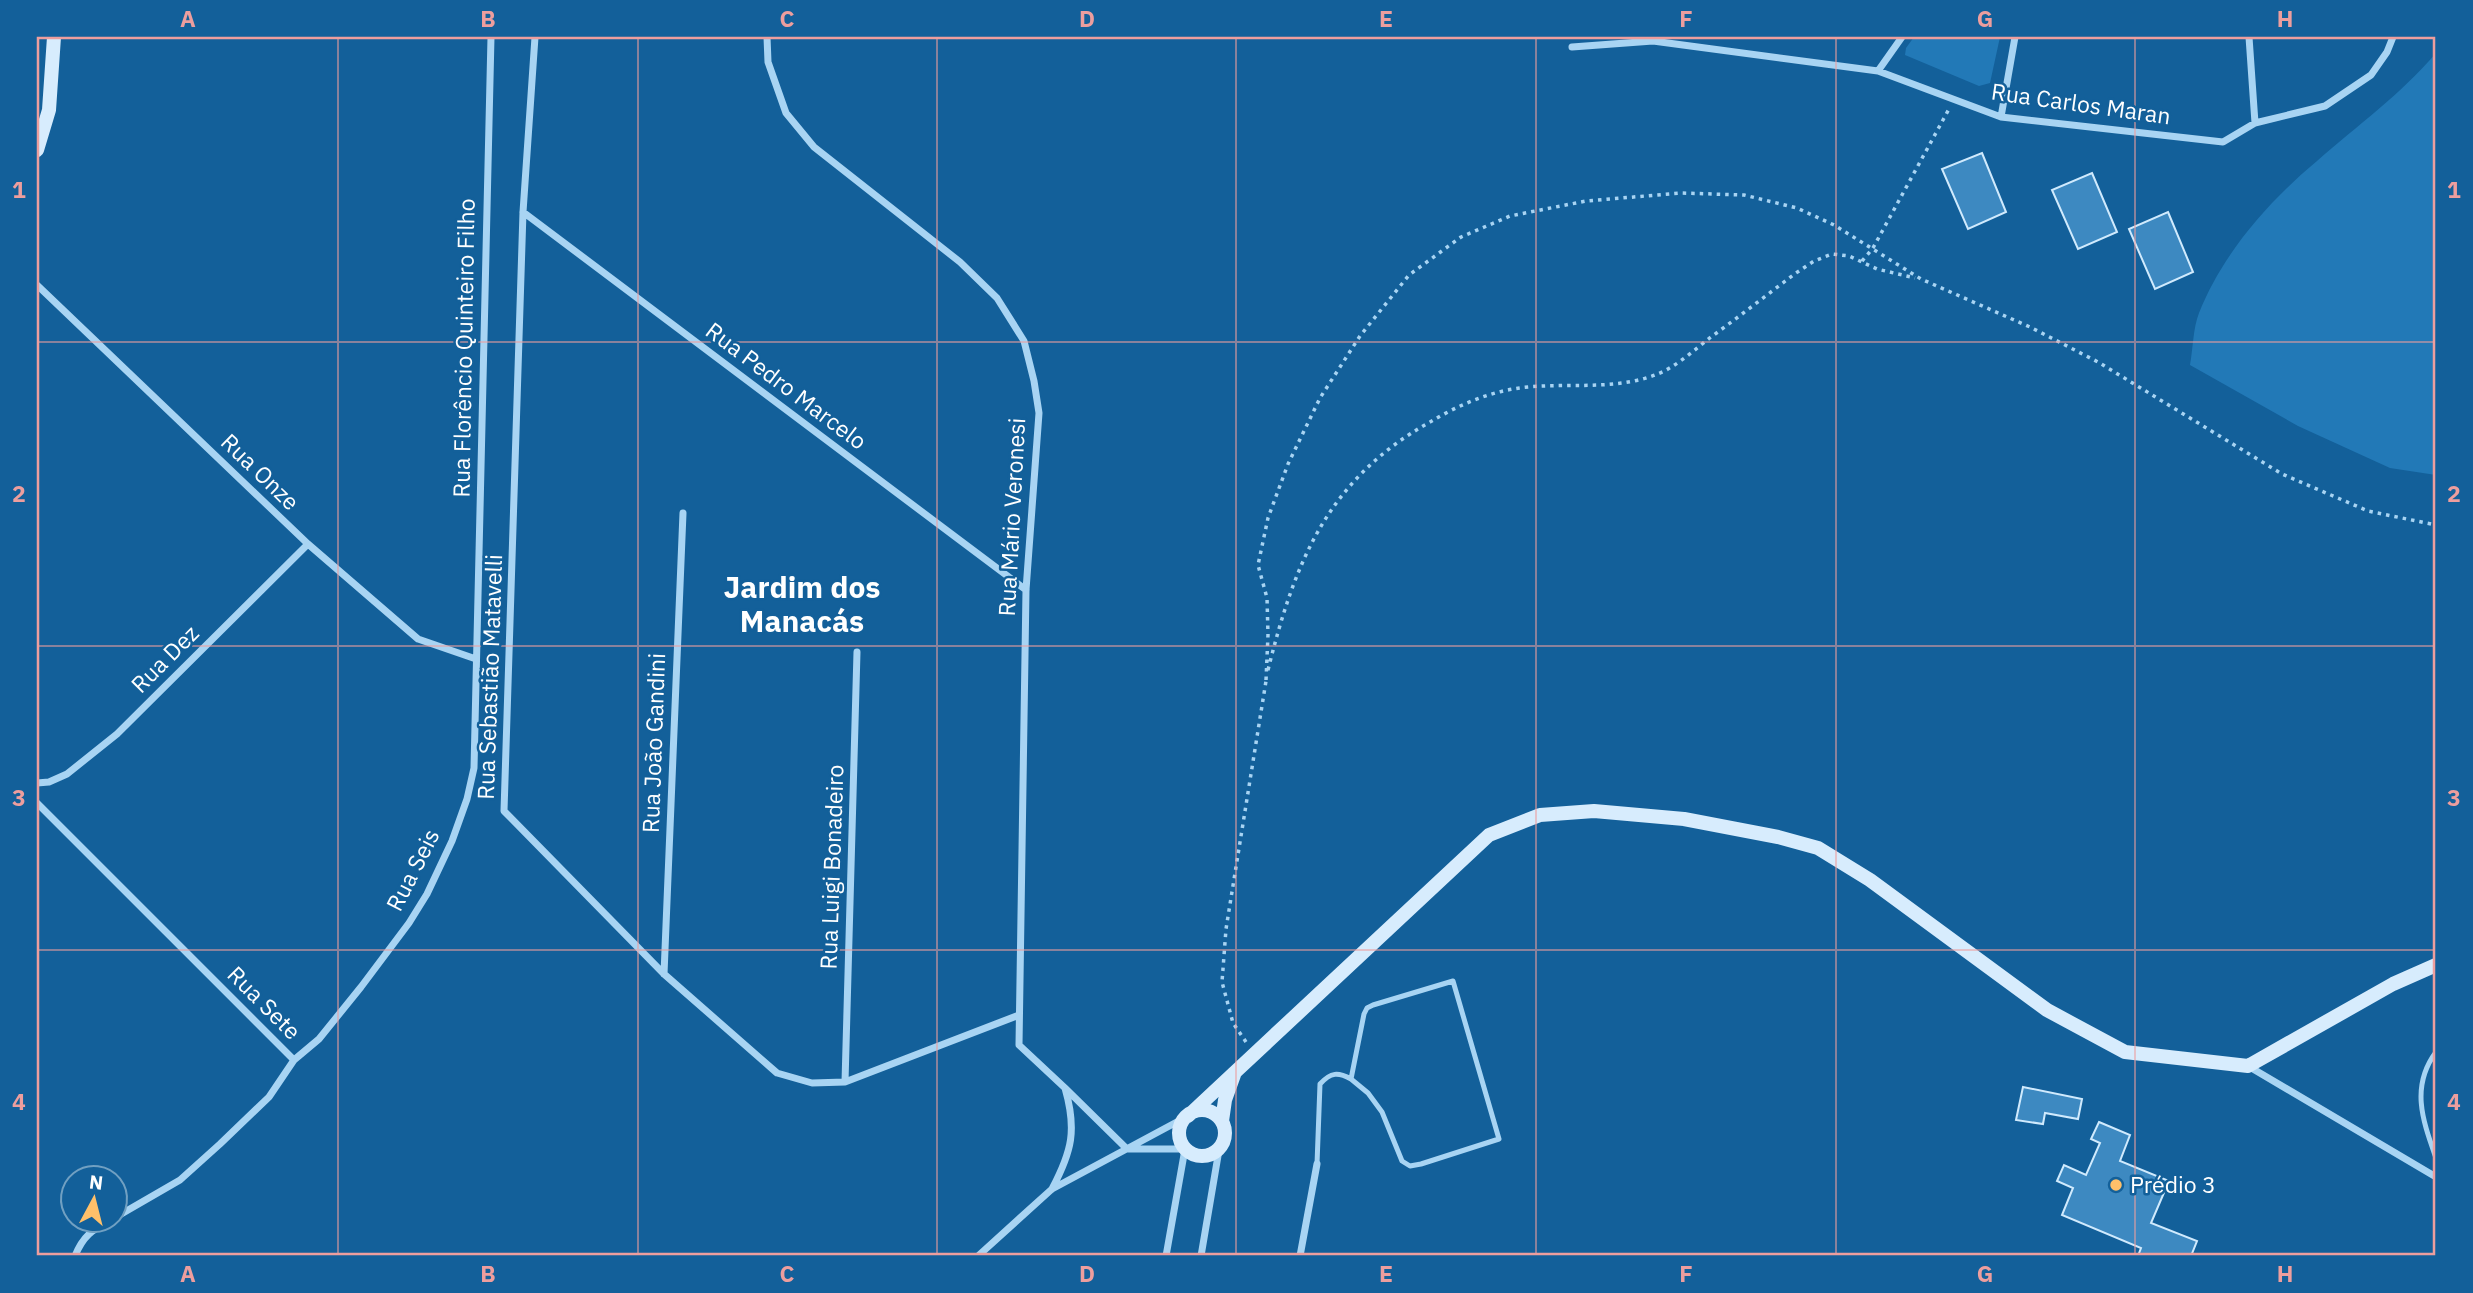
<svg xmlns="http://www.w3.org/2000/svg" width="2473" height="1293" font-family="'IBM Plex Sans',sans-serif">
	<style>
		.green { fill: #2279b7 }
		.building { fill: #3d89c1; stroke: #d0eafd; stroke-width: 2 }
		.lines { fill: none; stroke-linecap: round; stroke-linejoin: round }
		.path { stroke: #a8d4f3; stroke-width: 3.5; stroke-dasharray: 3.5 5; stroke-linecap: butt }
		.lane { stroke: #a8d4f3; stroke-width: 5 }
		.street { stroke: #a8d4f3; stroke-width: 7 }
		.secondary { stroke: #d7ecfd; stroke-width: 14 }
		.grid { fill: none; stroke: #ed9e9e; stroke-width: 2; stroke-opacity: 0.55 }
		.poi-dot { fill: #ffc06a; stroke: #13609a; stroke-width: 2.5 }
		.labels { text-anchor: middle; stroke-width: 5; stroke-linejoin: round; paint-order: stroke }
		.street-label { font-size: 23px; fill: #fff; stroke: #13609a }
		.poi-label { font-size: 23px; fill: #fff; stroke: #13609a; text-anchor: start }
		.district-label { font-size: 30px; font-weight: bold; fill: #fff; stroke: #13609a }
		.neatline { fill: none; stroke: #ed9e9e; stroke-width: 2.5 }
		.grid-label { font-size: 23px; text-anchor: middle; font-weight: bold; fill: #ed9e9e }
	</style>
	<rect width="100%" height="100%" fill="#13609a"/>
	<path class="green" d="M1914,37H2000L1990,83L1979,86L1905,55L1906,48Z
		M2436,53V475L2390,468L2298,426L2190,365C2193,349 2193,328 2199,313C2223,253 2268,202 2317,161C2358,125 2400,95 2436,53Z"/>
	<path class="building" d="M1982,153L2006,212L1968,229L1942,169Z
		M2092,173L2117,232L2078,249L2052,190Z
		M2168,212L2193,272L2155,289L2129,229Z
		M2023,1087L2082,1099L2078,1119L2045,1113L2043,1124L2016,1120Z
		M2099,1122L2130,1135L2120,1161L2169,1181L2151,1223L2197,1241L2191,1256H2138L2141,1248L2062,1215L2073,1188L2057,1181L2064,1165L2086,1175L2100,1143L2091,1139Z"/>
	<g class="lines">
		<path class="path" d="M1862,261L1873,248L1949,109
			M1268,670C1295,561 1328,479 1430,422C1455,407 1484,394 1513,389C1559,381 1610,392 1655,375C1675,368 1694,350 1711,337C1740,316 1768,294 1796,273L1814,261L1832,254L1849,256L1877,269L1915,278
			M1266,680L1268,635L1267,598L1258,565L1268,518L1288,464L1320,398L1360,336L1409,275L1461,237L1510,216L1586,201L1681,193L1744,195L1797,208L1834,225L1921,279L2030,327L2098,362L2282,474L2368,511L2436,525
			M1246,1042L1233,1023L1222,982L1226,929L1266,681"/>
		<path class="lane" d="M1453,981L1499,1139L1421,1164L1410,1166L1402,1161L1382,1112L1368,1093L1351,1079L1364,1014L1367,1008L1373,1005Z
			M2436,1052C2410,1087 2423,1121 2436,1158
			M1317,1164L1320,1084C1331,1072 1338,1072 1351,1079"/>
		<path class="street" d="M535,37L523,212L504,811L664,974L777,1073L812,1083L845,1082L1019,1015
			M767,37L768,62L786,113L814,147L960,262L997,298L1024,341L1034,381L1039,413L1026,590L1019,1045L1065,1088
			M2249,37L2255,123
			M1572,47L1653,41L1878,71L2001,117L2223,142L2255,123L2325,106L2371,75L2387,52L2393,37
			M1878,71L1902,37
			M2001,117L2015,37
			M523,212L1026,590
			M37,285L308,544L418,639L476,659
			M37,783L49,782L67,774L117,734L308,544
			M37,803L294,1060
			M664,974L683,513
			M2248,1066L2436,1177
			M845,1082L857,652
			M1052,1189C1072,1151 1077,1130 1065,1088L1127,1149H1185L1166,1256
			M116,1217L180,1180L220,1144L269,1097L294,1060L319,1039L361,987L409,923L427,894L452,841L467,799L474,768L491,37
			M75,1256C83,1236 92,1230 111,1220
			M978,1256L1052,1189L1188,1116
			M1201,1256L1219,1150
			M1300,1256L1317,1164"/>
		<path class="secondary" d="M37,150L49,110L54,37
			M1179 1133a23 23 0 1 1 46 0a23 23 0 1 1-46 0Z
			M1188,1116L1489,835L1540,815L1594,811L1684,819L1778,837L1818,848L1870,880L2047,1010L2125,1052L2248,1066L2393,984L2436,965
			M1222,1121L1225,1100L1234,1075"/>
	</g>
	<path class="grid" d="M338,37V1256M638,37V1256M937,37V1256M1236,37V1256M1536,37V1256M1836,37V1256M2135,37V1256M37,342H2436M37,646H2436M37,950H2436"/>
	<circle class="poi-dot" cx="2116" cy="1185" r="7"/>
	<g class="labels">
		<g class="street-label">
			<text transform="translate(2081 104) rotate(8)" y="8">Rua Carlos Maran</text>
			<text transform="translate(464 348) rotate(-89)" y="8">Rua Florêncio Quinteiro Filho</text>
			<text transform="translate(786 386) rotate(37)" y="8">Rua Pedro Marcelo</text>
			<text transform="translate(260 472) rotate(44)" y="8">Rua Onze</text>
			<text transform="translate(1012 517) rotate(-87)" y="8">Rua Mário Veronesi</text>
			<text transform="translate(165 659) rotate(-45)" y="8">Rua Dez</text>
			<text transform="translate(490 677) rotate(-88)" y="8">Rua Sebastião Matavelli</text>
			<text transform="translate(654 743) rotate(-88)" y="8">Rua João Gandini</text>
			<text transform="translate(832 867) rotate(-88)" y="8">Rua Luigi Bonadeiro</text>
			<text transform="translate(413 870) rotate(-63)" y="8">Rua Seis</text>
			<text transform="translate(264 1003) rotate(45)" y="8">Rua Sete</text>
		</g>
		<g class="poi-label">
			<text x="2130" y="1193">Prédio 3</text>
		</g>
		<g class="district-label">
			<text x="802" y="598">Jardim dos<tspan x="802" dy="34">Manacás</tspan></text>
		</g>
	</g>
	<rect width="2473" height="1293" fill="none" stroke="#13609a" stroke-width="77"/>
	<g transform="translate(94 1199) rotate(7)"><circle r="33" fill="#13609a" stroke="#71a0c2" stroke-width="2"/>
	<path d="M0-5L12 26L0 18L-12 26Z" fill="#ffc06a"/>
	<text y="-10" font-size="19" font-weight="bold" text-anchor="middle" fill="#ffffff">N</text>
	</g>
	<rect x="38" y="38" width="2396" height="1216" class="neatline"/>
	<g class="grid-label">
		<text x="188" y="27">A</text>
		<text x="488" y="27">B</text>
		<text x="787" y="27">C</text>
		<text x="1087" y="27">D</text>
		<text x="1386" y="27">E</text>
		<text x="1686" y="27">F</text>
		<text x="1985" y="27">G</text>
		<text x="2285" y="27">H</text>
		<text x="19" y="198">1</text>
		<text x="2454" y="198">1</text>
		<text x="19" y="502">2</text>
		<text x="2454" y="502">2</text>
		<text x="19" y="806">3</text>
		<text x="2454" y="806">3</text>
		<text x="19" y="1110">4</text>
		<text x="2454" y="1110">4</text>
		<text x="188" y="1282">A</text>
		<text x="488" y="1282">B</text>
		<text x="787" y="1282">C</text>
		<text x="1087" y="1282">D</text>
		<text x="1386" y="1282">E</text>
		<text x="1686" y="1282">F</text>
		<text x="1985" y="1282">G</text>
		<text x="2285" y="1282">H</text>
	</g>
</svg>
